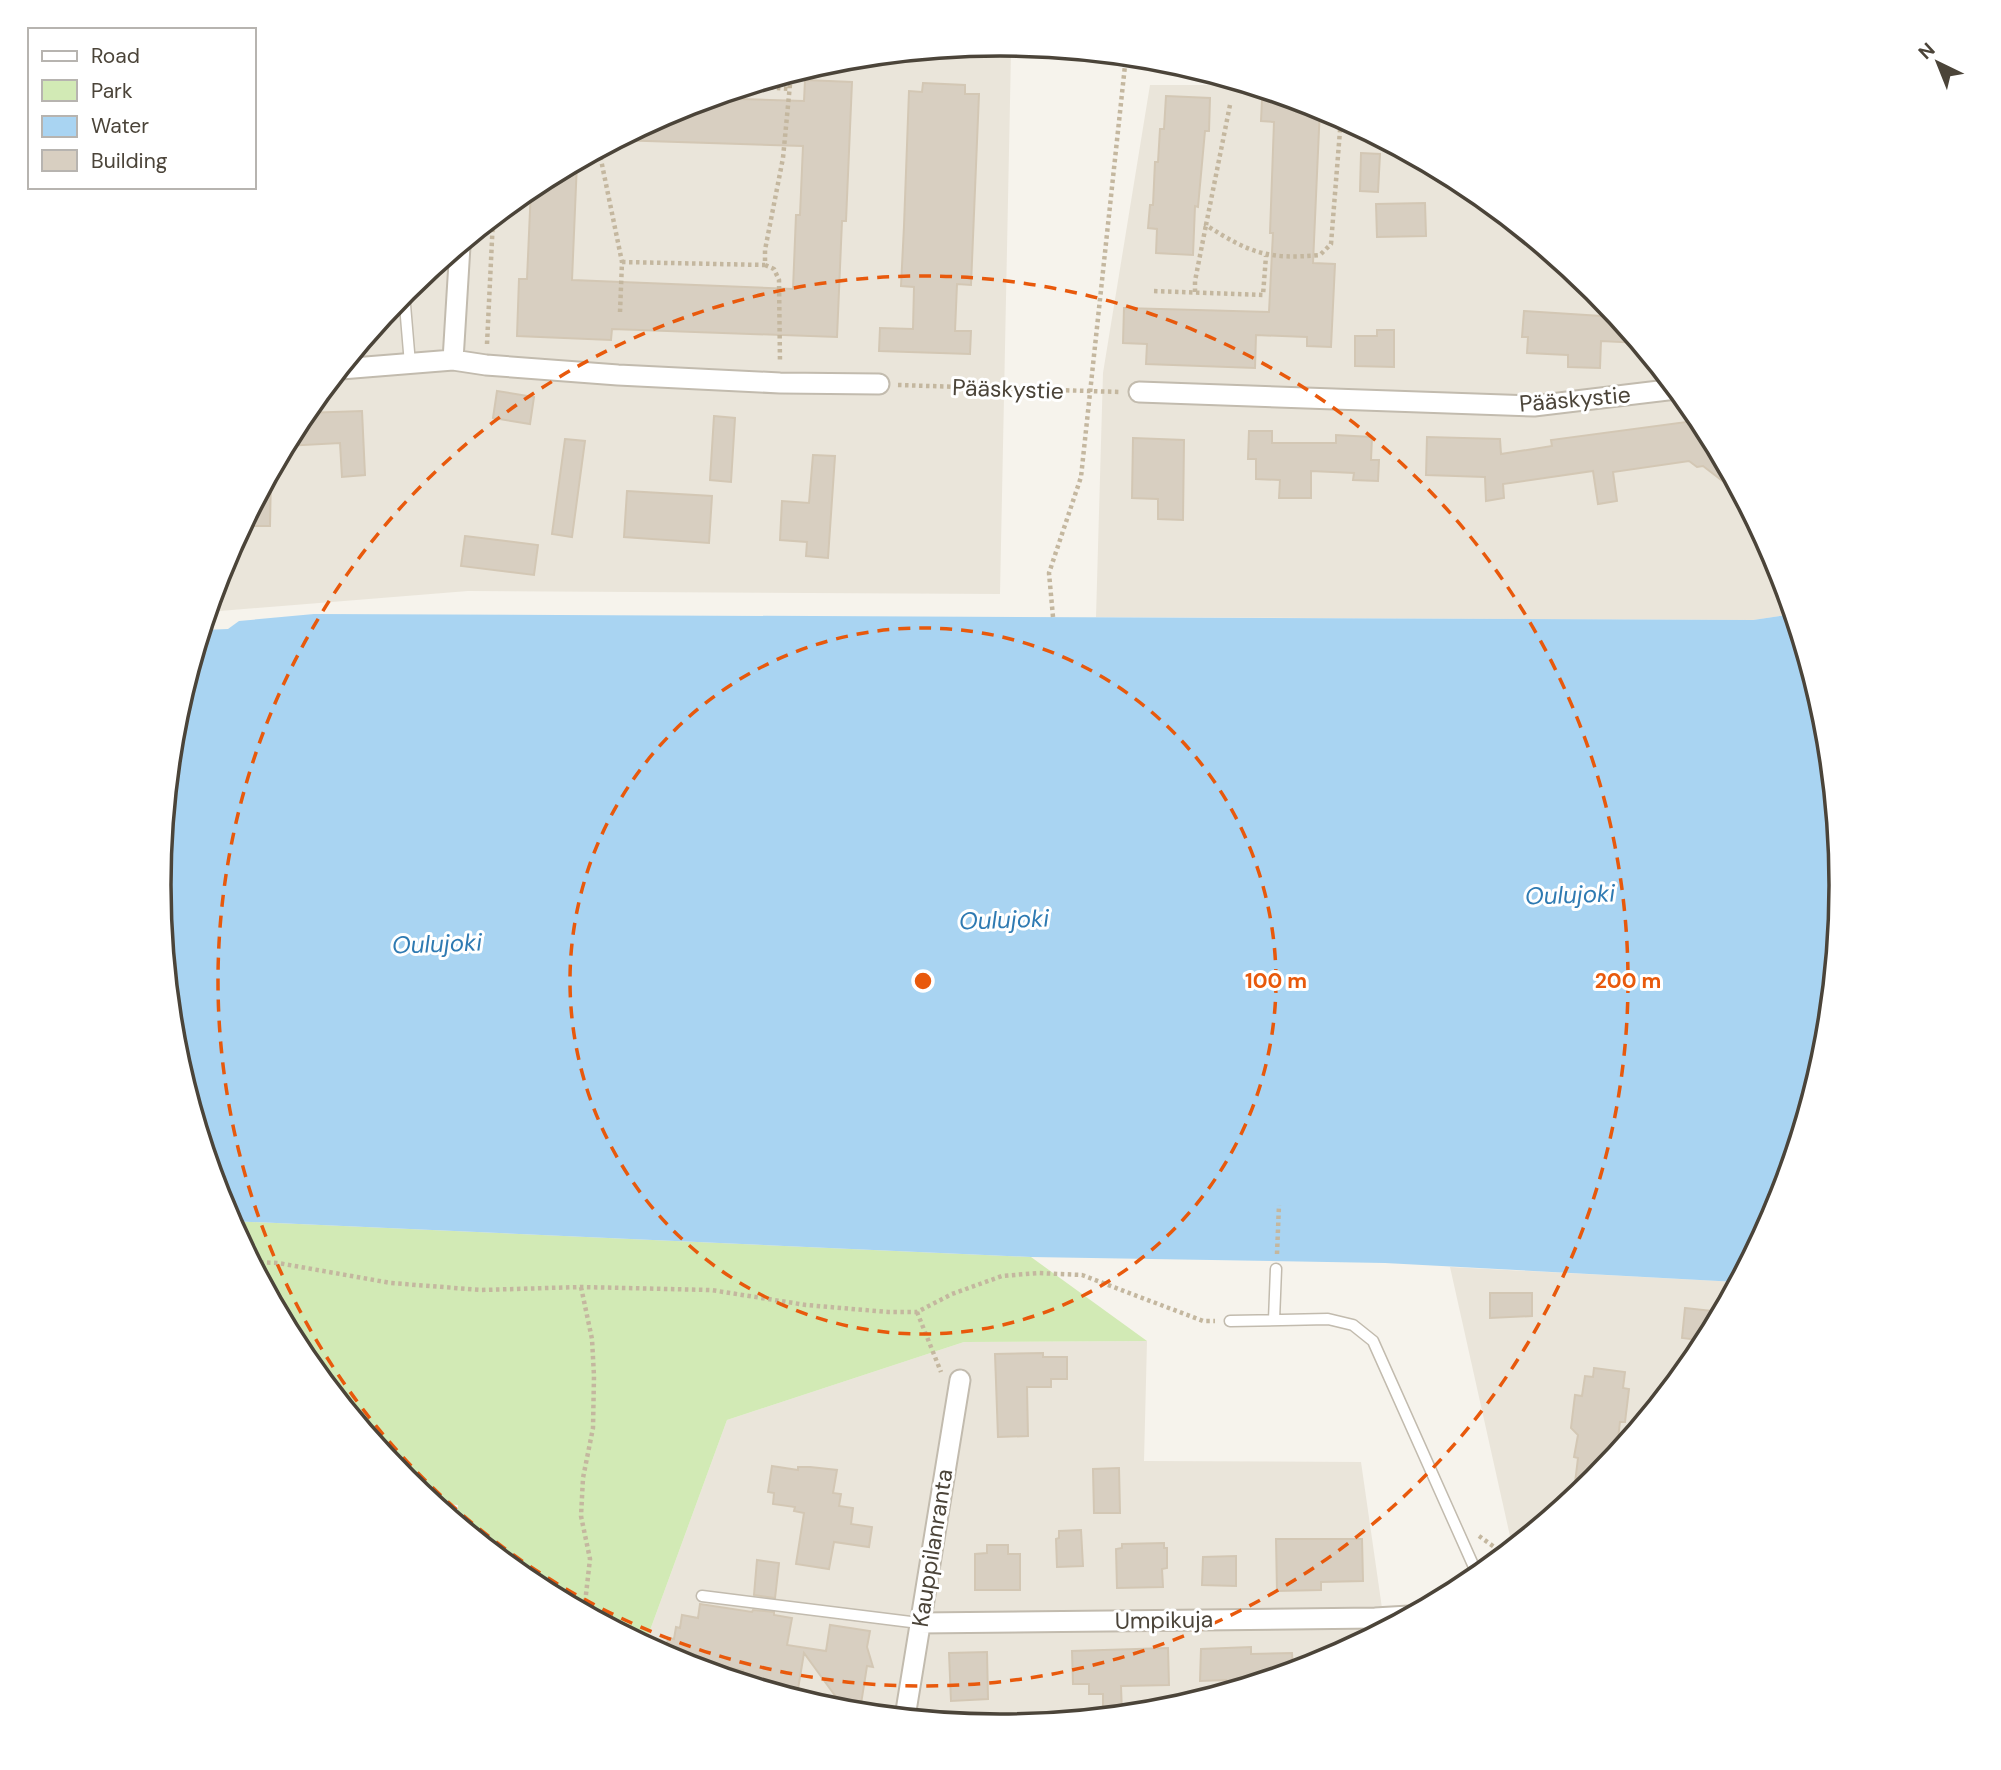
<svg xmlns="http://www.w3.org/2000/svg" width="2001" height="1770" font-family="'DM Sans',sans-serif">
	<style>
		.residential { fill: #eae5da }
		.green { fill: #d2eab5 }
		.water { fill: #a9d4f2 }
		.building { fill: #d8cfc1; stroke: #d3c7b4; stroke-width: 2 }
		.lines { fill: none; stroke-linecap: round; stroke-linejoin: round }
		.service-casing { stroke: #c2bbae; stroke-width: 13 }
		.minor-casing { stroke: #c2bbae; stroke-width: 23 }
		.path { stroke: #c4b79f; stroke-width: 4.5; stroke-dasharray: 3.5 3.5; stroke-linecap: butt }
		.service { stroke: #fff; stroke-width: 10 }
		.minor { stroke: #fff; stroke-width: 19 }
		.ring { fill: none; stroke: #e8590c; stroke-width: 3.5; stroke-dasharray: 12 9 }
		.labels { text-anchor: middle; stroke-width: 6; stroke-linejoin: round; paint-order: stroke }
		.street-label { font-size: 23px; fill: #4b4439; stroke: #fff }
		.water-label { font-size: 24px; font-style: italic; fill: #2e7ab2; stroke: #fff }
		.rim { fill: none; stroke: #4b4439; stroke-width: 3.5 }
		.centre { fill: #e8590c; stroke: #fff; stroke-width: 3.5 }
		.ring-label { font-size: 21px; text-anchor: middle; font-weight: bold; fill: #e8590c; stroke: #fff; stroke-width: 6; stroke-linejoin: round; paint-order: stroke }
	</style>
	<rect width="100%" height="100%" fill="#f6f3ec"/>
	<path class="residential" d="M934,50L1011,52L1000,594L468,591L208,612L223,563L301,417L406,290L533,185L679,108L837,60Z
		M1150,85H1248L1323,108L1468,186L1596,290L1700,418L1778,563L1793,614L1753,620L1096,617L1103,373Z
		M1450,1267L1737,1282L1700,1353L1595,1480L1528,1535L1510,1536Z
		M1147,1341L1144,1461L1361,1462L1385,1629L1322,1662L1164,1710L1001,1726L836,1710L678,1662L645,1644L727,1420L964,1342Z"/>
	<path class="green" d="M231,1221L1031,1257L1147,1341L964,1342L727,1420L645,1644L533,1584L457,1522L458,1505L434,1503L405,1480L301,1352Z"/>
	<path class="water" d="M314,614L1753,620L1793,614L1826,721L1842,885L1825,1050L1778,1207L1737,1282L1385,1263L1031,1257L231,1221L223,1207L175,1049L159,885L175,720L203,630L228,629L239,621Z"/>
	<path class="building" d="M805,80L852,82L846,221H842L837,337L612,329L611,340L517,336L519,279H527L531,188L577,162L572,280L793,289L796,215H800L803,146L619,140L679,108L711,98L804,101Z
		M923,83L965,85V94H979L971,285L957,284L955,331H971L970,354L879,351L880,328L913,329L914,287L901,286L904,226L909,91L922,92Z
		M1166,96L1210,98L1209,131H1205L1198,207L1195,206L1193,255L1156,253L1157,229L1148,228L1150,205H1153L1155,162H1158L1160,129H1164Z
		M1262,100L1303,102L1320,107L1313,263L1335,264L1331,347L1307,346V337L1256,335L1255,368L1146,364L1147,344L1123,343L1124,308L1269,312L1273,233H1270L1274,122L1261,121Z
		M1361,153L1380,154L1378,192L1360,191Z
		M1425,203L1426,236L1377,237L1376,204Z
		M1524,311L1617,317L1639,343L1601,341L1600,368L1568,367V355L1527,353L1528,337H1522Z
		M1377,330H1394V367L1355,366V336H1377Z
		M497,391L534,397L530,424L493,418Z
		M362,411L365,475L342,477L340,443L286,446L304,413Z
		M714,416L735,418L731,482L710,480Z
		M1701,420L1742,496L1703,466L1697,467L1689,461L1613,472L1617,501L1598,504L1593,471L1503,484L1504,498L1486,501L1485,477L1426,475L1427,437L1500,439L1501,454L1552,446L1551,440Z
		M1249,431H1272V443H1336V435L1372,437L1371,460H1379L1378,481L1353,480L1354,473L1311,471V498H1279L1280,480L1256,479V459H1248Z
		M1133,438L1184,440L1183,520L1158,519V499L1132,498Z
		M565,439L585,441L572,537L552,534Z
		M813,455L835,456L828,558L806,556L807,542L780,540L782,501L809,503Z
		M271,474L270,526H243L251,511Z
		M627,491L712,496L709,543L624,537Z
		M465,536L538,545L534,575L461,566Z
		M1490,1293H1532V1316L1490,1318Z
		M1685,1308L1722,1312L1706,1341L1682,1338Z
		M1043,1353V1357H1067V1379H1051V1387H1027L1028,1436L998,1437L995,1354Z
		M1594,1368L1625,1372L1623,1388L1629,1389L1625,1422H1620L1616,1455L1589,1485L1575,1483L1578,1458L1574,1457L1578,1435L1571,1428L1575,1395L1582,1396L1585,1376L1593,1377Z
		M772,1466L798,1470V1467H810L837,1470L833,1493L841,1494L839,1506L853,1508L851,1524L872,1527L869,1547L834,1542L829,1569L796,1564L804,1513L794,1511L795,1507L773,1504L774,1493L768,1492Z
		M1119,1468L1120,1513H1094L1093,1469Z
		M1081,1530L1083,1566L1057,1567L1056,1539L1059,1538V1531Z
		M1276,1539H1362L1363,1581L1321,1582V1590L1277,1591Z
		M1164,1543V1548H1167V1568L1162,1569L1163,1587L1117,1588L1116,1549L1122,1548V1544Z
		M987,1545H1008V1554H1020V1590H975V1554L987,1553Z
		M1236,1556V1586L1202,1585L1203,1557Z
		M757,1560L779,1563L775,1598L754,1595Z
		M700,1604L752,1612L753,1610L774,1612V1615L792,1618L787,1645L826,1651L830,1625L870,1631L867,1647L873,1667L867,1666L861,1704L839,1701L804,1653L798,1689L784,1687L782,1694L741,1681L743,1670L700,1663L699,1668L678,1662L665,1655L668,1638L674,1639L676,1627L680,1628L682,1615L698,1618Z
		M1251,1647V1654L1292,1653L1293,1671L1226,1691V1680L1200,1681L1201,1649Z
		M1168,1648L1169,1685L1121,1686L1122,1714L1103,1716V1694H1089V1684H1073L1072,1651Z
		M987,1652L988,1699L951,1701L949,1653Z"/>
	<g class="lines">
		<defs>
			<path id="service" d="M404,293L410,364
				M1274,1320L1276,1269
				M1230,1321L1328,1319L1353,1325L1373,1341L1478,1576
				M702,1596L919,1623"/>
			<path id="minor" d="M453,360L460,246
				M341,369L453,360L486,365L618,375L780,383L879,384
				M1139,392L1534,406L1676,389
				M919,1623L1375,1618L1409,1616
				M905,1717L960,1380"/>
		</defs>
		<use href="#service" class="service-casing"/>
		<use href="#minor" class="minor-casing"/>
		<path class="path" d="M996,44L1008,45
			M749,86L789,89
			M1230,105L1206,225C1249,253 1269,260 1320,255L1331,244L1341,118
			M599,150L622,262L620,312
			M622,262L765,265V250L783,158L791,74
			M765,265L774,269L779,280L780,363
			M1154,291L1263,295L1266,256
			M1195,292V281L1206,225
			M487,344L493,219
			M898,385L1120,392
			M1053,617L1049,573L1081,477L1126,56
			M1277,1254L1279,1205
			M253,1262L278,1263L391,1283L481,1290L581,1287L711,1290L806,1305L888,1312H917L952,1294L1002,1276L1038,1273L1082,1275L1203,1321H1215
			M581,1287L592,1339L594,1376L593,1428L583,1478L581,1516L590,1559L584,1612
			M917,1312L941,1372
			M1479,1536L1504,1554"/>
		<use href="#service" class="service"/>
		<use href="#minor" class="minor"/>
	</g>
	<g class="ring">
		<circle cx="923" cy="981" r="353"/>
		<circle cx="923" cy="981" r="705"/>
	</g>
	<g class="labels">
		<g class="street-label">
			<text transform="translate(1008 389) rotate(2)" y="8">Pääskystie</text>
			<text transform="translate(1575 399) rotate(-5)" y="8">Pääskystie</text>
			<text transform="translate(932 1548) rotate(-81)" y="8">Kauppilanranta</text>
			<text transform="translate(1164 1620) rotate(-1)" y="8">Umpikuja</text>
		</g>
		<g class="water-label">
			<text transform="translate(1570 895) rotate(-2)" y="8">Oulujoki</text>
			<text transform="translate(1004 920) rotate(-2)" y="8">Oulujoki</text>
			<text transform="translate(437 944) rotate(-2)" y="8">Oulujoki</text>
		</g>
	</g>
	<path d="M0 0H2001V1770H0ZM171 885a829 829 0 1 1 1658 0a829 829 0 1 1-1658 0Z" fill="#fff" fill-rule="evenodd"/>
	<path class="rim" d="M171 885a829 829 0 1 1 1658 0a829 829 0 1 1-1658 0Z"/>
	<circle cx="923" cy="981" r="10" class="centre"/>
	<g class="ring-label">
		<text x="1276" y="988">100 m</text>
		<text x="1628" y="988">200 m</text>
	</g>
	<rect x="28" y="28" width="228" height="161" fill="#ffffff" stroke="#b7b4b0" stroke-width="2"/>
	<rect x="42" y="51" width="35" height="10" fill="#ffffff" stroke="#b7b4b0" stroke-width="2"/>
	<text x="91" y="63" font-size="21" fill="#4b4439">Road</text>
	<rect x="42" y="80" width="35" height="21" fill="#d2eab5" stroke="#b7b4b0" stroke-width="2"/>
	<text x="91" y="98" font-size="21" fill="#4b4439">Park</text>
	<rect x="42" y="116" width="35" height="21" fill="#a9d4f2" stroke="#b7b4b0" stroke-width="2"/>
	<text x="91" y="133" font-size="21" fill="#4b4439">Water</text>
	<rect x="42" y="150" width="35" height="21" fill="#d8cfc1" stroke="#b7b4b0" stroke-width="2"/>
	<text x="91" y="168" font-size="21" fill="#4b4439">Building</text>
	<g transform="translate(1938 63) rotate(317)" stroke="#ffffff" stroke-width="5" paint-order="stroke">
	<path d="M0-5L12 26L0 18L-12 26Z" fill="#4b4439"/>
	<text y="-10" font-size="19" font-weight="bold" text-anchor="middle" fill="#4b4439">N</text>
	</g>
</svg>
